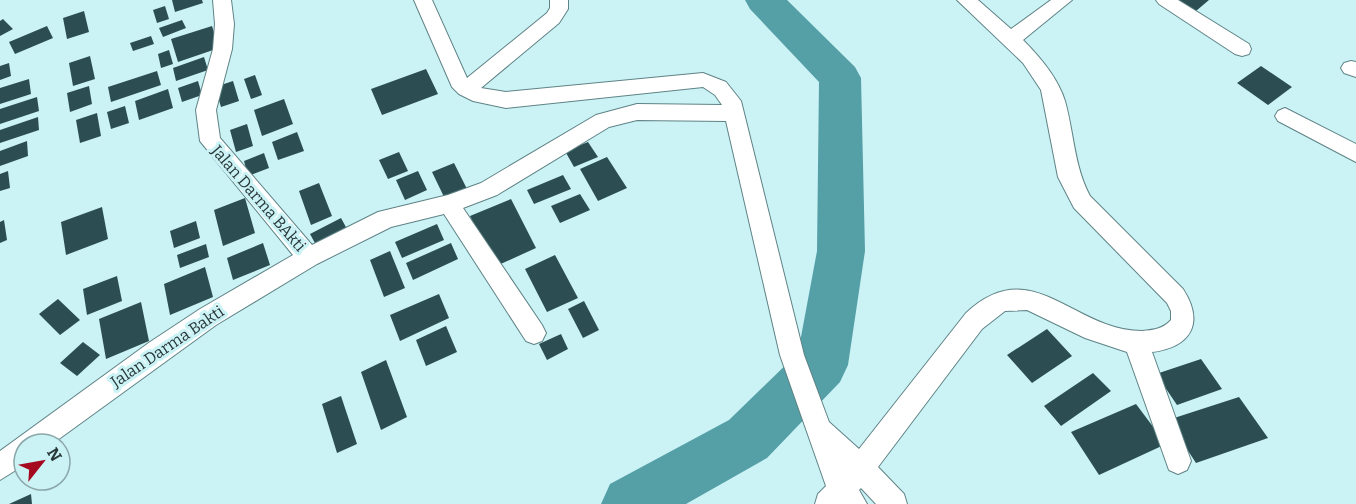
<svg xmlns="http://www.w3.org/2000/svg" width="1356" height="504" font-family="Bitter,serif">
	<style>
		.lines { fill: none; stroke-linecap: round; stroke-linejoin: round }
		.river { fill: #559fa6; fill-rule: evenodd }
		.building { fill: #2c4e52 }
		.minor-casing { stroke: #5f8386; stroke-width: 2 }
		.minor { fill: #fff; fill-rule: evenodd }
		.labels { text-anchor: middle; stroke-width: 6; stroke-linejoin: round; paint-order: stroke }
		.street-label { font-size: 16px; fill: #283738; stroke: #cbf2f5 }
	</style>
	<rect width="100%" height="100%" fill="#cbf2f5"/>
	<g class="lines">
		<path class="river" d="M745,0H787L855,67L861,78L865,251L848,365L840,382L767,458L686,504H601L610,484L729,420L798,353L817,251L819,82L750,9Z"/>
	</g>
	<path class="building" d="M172,0H202L203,3L175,12Z
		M1178,0H1209L1196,11Z
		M165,6L169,19L157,23L153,10Z
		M84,11L89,32L67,39L63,18Z
		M3,19L13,29L0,36V21Z
		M182,20L186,28L163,37L159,28Z
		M47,26L53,38L15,54L9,42Z
		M212,26L219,48L178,62L171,39Z
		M151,36L154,44L133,51L130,43Z
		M169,50L173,64L161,68L158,54Z
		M90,56L95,79L73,86L69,63Z
		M204,57L208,70L176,81L173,68Z
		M9,63L11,76L0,80V66Z
		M1261,66L1292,87L1268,105L1237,83Z
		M426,69L438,94L382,115L371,89Z
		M157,71L161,85L111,102L108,87Z
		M255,75L262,95L251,99L244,79Z
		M29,79L31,94L0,104V88Z
		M198,81L202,95L182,102L178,88Z
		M233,81L239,101L221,107L215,87Z
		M89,86L92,104L70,112L67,93Z
		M168,89L173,108L139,120L135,101Z
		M37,97L39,111L0,124V109Z
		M284,99L293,124L262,136L254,110Z
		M125,106L129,123L111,129L107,112Z
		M97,113L101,136L80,143L76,120Z
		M38,117L39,130L0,143V130Z
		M247,124L253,146L236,152L230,130Z
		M297,132L304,151L278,160L272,142Z
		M27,141L28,156L0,166V151Z
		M588,142L598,157L574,167L565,151Z
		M399,152L408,171L388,179L379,160Z
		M264,153L269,168L248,176L244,161Z
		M607,157L627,188L598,201L580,169Z
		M454,163L468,191L446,201L432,172Z
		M8,171L10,188L0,191V174Z
		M418,171L427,190L405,200L396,180Z
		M563,175L571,189L534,204L527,190Z
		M319,183L332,216L311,225L299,191Z
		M580,194L590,210L560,223L551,206Z
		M245,198L255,233L223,246L214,210Z
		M511,199L536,248L494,267L470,216Z
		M102,207L108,239L66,255L61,222Z
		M341,218L347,229L316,245L310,234Z
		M4,220L7,240L0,243V222Z
		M196,221L200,238L174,248L170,231Z
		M437,224L444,240L402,258L395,242Z
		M263,243L270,265L233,280L227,258Z
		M451,243L458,259L413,280L406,263Z
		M206,244L209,257L180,268L177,255Z
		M390,251L405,288L384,297L370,260Z
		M555,255L578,298L547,312L525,269Z
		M205,267L213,297L170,315L164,284Z
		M117,276L122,301L87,315L83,289Z
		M439,294L449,318L400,341L390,315Z
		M58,299L80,320L60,335L39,314Z
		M584,301L599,330L583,338L568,309Z
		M141,302L149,341L106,359L99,319Z
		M446,326L457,352L426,366L416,340Z
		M1047,329L1072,356L1032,383L1007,355Z
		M561,334L568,349L547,360L539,344Z
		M83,342L100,355L77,376L60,363Z
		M1201,359L1222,389L1177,405L1156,374Z
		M386,360L407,417L381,430L361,372Z
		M1093,373L1111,391L1061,426L1044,406Z
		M341,396L357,444L337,453L322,404Z
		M1239,397L1268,438L1196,463L1168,420Z
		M1136,404L1166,444L1099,475L1071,432Z
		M31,494L32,504H9Z"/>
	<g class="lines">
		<defs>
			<path id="minor" d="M213,0H231L234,24L232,49L216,110L220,138L312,245L378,212L448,195L481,183L596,115L637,104L722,105L715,95L703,87L506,108L473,101L459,94L452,87L414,0H432L467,78L547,13L550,8V0H568V9L559,23L481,88L506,92L703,73L726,82L741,101L804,355L829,422L859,449L966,313C1032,251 1073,331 1142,331C1153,330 1163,329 1171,320V311L1167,303L1074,208L1058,177L1041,90L1023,63L957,0H978L1011,29L1051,0H1072L1023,40C1040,57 1058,78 1065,101C1074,133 1074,166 1090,196L1183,289C1205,323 1191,347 1152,352L1191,461L1187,470L1178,474L1169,470L1127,352L1085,338L1027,310L1005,311L982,329L878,467L904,494L907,504H876L861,488L859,490L867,504H815L818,494L826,486L780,355L726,121L637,120L609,127L497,195L463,208L542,325L546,333L542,341L534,344L526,341L444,214L391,227L317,264L216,325L52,444H24V465L0,480V451L150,342L200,309L293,255L200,141L196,110L213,49L215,24Z
				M1156,0H1178L1249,44L1251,49L1249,54L1242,56L1235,54L1159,4Z
				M1351,61L1356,62V77L1344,73L1341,68L1344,63Z
				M1285,108L1356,144V162L1278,121L1275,116L1278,111Z"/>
		</defs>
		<use href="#minor" class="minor-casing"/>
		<use href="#minor" class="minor"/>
	</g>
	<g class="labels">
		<g class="street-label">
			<text transform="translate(259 198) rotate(49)" y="6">Jalan Darma BAkti</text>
			<text transform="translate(167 346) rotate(-34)" y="6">Jalan Darma Bakti</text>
		</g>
	</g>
	<g transform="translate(42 462) rotate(59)"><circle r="28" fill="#cbf2f5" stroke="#8aa7a9" stroke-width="1.5"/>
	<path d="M0-4.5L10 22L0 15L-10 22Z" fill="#a40920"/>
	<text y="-9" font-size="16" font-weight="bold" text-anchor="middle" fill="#283738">N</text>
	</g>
</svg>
